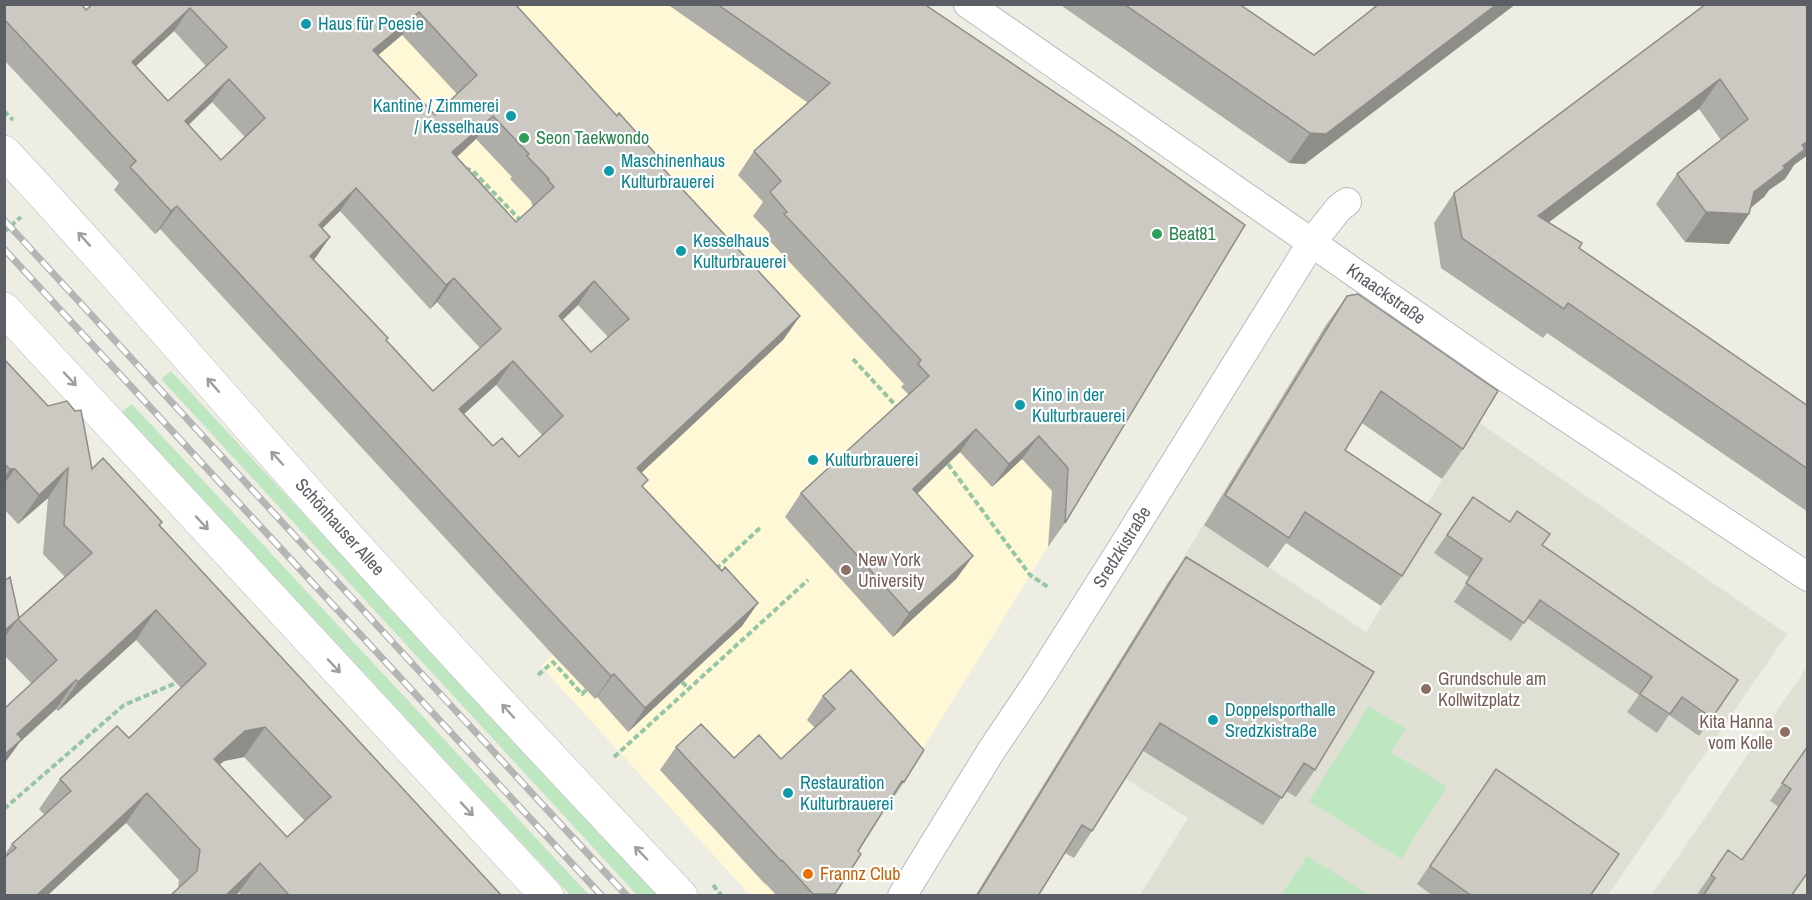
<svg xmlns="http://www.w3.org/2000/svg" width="1812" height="900" font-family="'Archivo Narrow',sans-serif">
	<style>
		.commercial { fill: #fff8d7 }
		.education { fill: #e0dfd3 }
		.green { fill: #bee7c1 }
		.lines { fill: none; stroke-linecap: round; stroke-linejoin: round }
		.minor-casing { stroke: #b8bac0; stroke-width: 30 }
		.secondary-casing { stroke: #b8bbc2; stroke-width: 34 }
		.path { stroke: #95c6a6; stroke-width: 4; stroke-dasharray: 6 3; stroke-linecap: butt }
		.minor { stroke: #fff; stroke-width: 28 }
		.secondary { stroke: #fff; stroke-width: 33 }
		.rail-casing { stroke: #b4b5b5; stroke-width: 7 }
		.rail { stroke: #fff; stroke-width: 4.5; stroke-dasharray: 14; stroke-linecap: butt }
		.wall { fill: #afada7; fill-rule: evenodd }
		.shaded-wall { fill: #8e8d88 }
		.building { fill: #cbc9c2; stroke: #8e8d88; stroke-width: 1.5; fill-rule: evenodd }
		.oneway { stroke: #9d9ea2 }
		.culture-dot { fill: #0f9aa8; stroke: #fff; stroke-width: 2 }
		.leisure-dot { fill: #2e9e5b; stroke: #fff; stroke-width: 2 }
		.education-dot { fill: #8d6e63; stroke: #fff; stroke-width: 2 }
		.food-dot { fill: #e8710a; stroke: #fff; stroke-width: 2 }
		.labels { text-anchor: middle; stroke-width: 4.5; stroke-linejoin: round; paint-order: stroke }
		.culture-label { font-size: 18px; fill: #0d838f; stroke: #fff; text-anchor: start }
		.leisure-label { font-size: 18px; fill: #27864d; stroke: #fff; text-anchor: start }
		.street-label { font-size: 18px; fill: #5b5e64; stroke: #fff }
		.education-label { font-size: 18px; fill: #785e54; stroke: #fff; text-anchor: start }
		.food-label { font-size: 18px; fill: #c56008; stroke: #fff; text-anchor: start }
	</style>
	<rect width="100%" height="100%" fill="#eeede3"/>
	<path class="commercial" d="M251,5H874L1073,506L888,805L886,804L832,895H750L541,666L553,655L443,535L546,440L613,342L513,233Z"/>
	<path class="education" d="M1477,421L1787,634L1608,895H1140L1188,818L1069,743L1204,524L1366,632L1436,519L1424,510Z
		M1807,667V895L1651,896L1719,797Z"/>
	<path class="green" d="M171,371L657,895H637L161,379Z
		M132,404L589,895H570L122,412Z
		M1369,706L1406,729L1391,752L1447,787L1401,859L1309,801Z
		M1307,856L1369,895H1281Z"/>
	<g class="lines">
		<defs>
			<path id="minor" d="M968,4L1502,375L1808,577
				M902,896L991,751L1040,678L1122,548L1312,242L1339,208L1347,202"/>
			<path id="secondary" d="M4,152C115,270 219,394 327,514C443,643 562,770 681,896
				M4,309L547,896"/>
		</defs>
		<use href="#minor" class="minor-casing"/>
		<use href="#secondary" class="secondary-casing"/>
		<path class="path" d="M4,111L13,120
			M465,168L473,171L523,223
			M4,232L21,217
			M853,359L898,408
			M948,464L1030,575L1048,587
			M716,569L761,527
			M538,675L553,662L582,694L586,690
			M682,682L689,689
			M614,757L808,580
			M4,809L124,705L176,683
			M713,885L722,896"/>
		<use href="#minor" class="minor"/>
		<use href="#secondary" class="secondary"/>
		<defs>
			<path id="rail" d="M4,220L443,697L627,896
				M4,249L602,896"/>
		</defs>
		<use href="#rail" class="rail-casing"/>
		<use href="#rail" class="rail"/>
	</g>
	<path class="wall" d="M4,4L86,10L93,4H515L617,116L662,161L660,165L800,316L783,340L641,473L643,487L722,571L758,603L742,626L628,732L597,697L595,699L553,655L160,229L155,234L114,190L119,183L4,60ZM174,31L206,66L168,101L136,66ZM402,35L457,94L435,115L378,55ZM212,102L245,137L221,160L189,125ZM476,139L512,177L510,179L532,202L531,203L533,206L516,222L457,157ZM340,211L430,309L437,302L480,348L433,391L386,341L388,338L314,260L330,237L322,229ZM578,305L608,337L591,352L562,320ZM496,385L542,435L519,457L493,446L464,414Z
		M667,4H924L1124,139L1065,523L1048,547L1052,491L1022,459L992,487L960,452L917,494L973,556L956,579L893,637L785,517L801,493L909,395L901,387L904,384L767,238L770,234L753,216L763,202L738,175L754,151L808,103Z
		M1059,4H1239L1314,55L1379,4L1305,164L1289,163Z
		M1706,4L1794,165L1785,179L1769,190L1764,197L1751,208L1729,244L1685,242L1656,204L1677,174L1721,140L1699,109L1548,223L1579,248L1808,406V512L1547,333L1543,338L1441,268L1434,223L1454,193Z
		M1347,296L1463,449L1442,479L1362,423L1345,450L1402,576L1381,606L1286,543L1268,568L1204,525L1326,325Z
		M4,359L92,469L162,522L160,526L502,896H242L239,892L236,896H170L178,888L179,880L126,823L4,896V856L12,844L45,815L39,809L60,779L129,738L181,688L136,640L58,711L56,709L20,742L32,684L4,655V581L19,618L65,577L43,554L48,498L18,524L4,509ZM244,757L305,821L287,837L219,765L224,761Z
		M1473,497L1738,680L1699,736L1669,715L1657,733L1627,712L1639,695L1527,618L1511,641L1454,602L1470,578L1434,553Z
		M1186,557L1315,770L1296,797L1286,791L1263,825L1143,751L1092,831L1074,858L1065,853L1038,896H975L1167,584Z
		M823,696L904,782L888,806L887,805L858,851L861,854L833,896H777L766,884H765L660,770L676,747L734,758L781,759L815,728L807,720Z
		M1808,746L1791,896H1701L1698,893L1728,850L1742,860L1779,807L1770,801Z
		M1496,769L1590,896H1433L1417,884Z"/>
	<path class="shaded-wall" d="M1497,4H1516L1305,164L1289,163L1310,133Z
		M190,8L174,31L115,85L132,62Z
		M419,12L402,35L357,73L373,50Z
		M229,79L212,102L168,144L185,121Z
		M1720,79L1699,109L1517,246L1538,216Z
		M493,116L476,139L436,176L452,152Z
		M1808,141V155L1794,165L1785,179L1769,190L1764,197L1742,214H1749L1729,244L1685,242L1706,212L1754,192L1783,166L1802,145Z
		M356,188L340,211L302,248L319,225Z
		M177,206L160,229L155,234L171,211Z
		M330,237L313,261L310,256Z
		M454,278L437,302L430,309L446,285Z
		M594,281L578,305L542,340L559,316Z
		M800,316L783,340L621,492L637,468Z
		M513,361L496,385L443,433L459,409Z
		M976,429L960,452L897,513L913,489Z
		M1039,436L1022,459L992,487L1009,464Z
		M68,468L48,498L18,524L39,495Z
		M10,469H15L4,484V477Z
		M973,556L956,579L893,637L909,613Z
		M758,603L742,626L628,732L645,708Z
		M156,610L136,640L58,711L78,682Z
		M18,619L4,638V631Z
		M614,674L597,697L595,699L611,676Z
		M76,680L56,709L20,742L4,764V752L17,734Z
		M265,727L244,757L224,761L193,789L214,759L245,731Z
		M147,793L126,823L47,896H36Z
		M260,863L239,892L236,896H225Z
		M813,894H835L833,896H812Z"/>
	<path class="building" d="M4,4H81L86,10L93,4H515L617,116L619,113L662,161L659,164L800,316L637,468L648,480L642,486L722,571L725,567L758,603L645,708L614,674L611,676L570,632L177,206L171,211L130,167L136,161L4,19ZM190,8L227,47L168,101L132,62ZM419,12L477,75L435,115L373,50ZM229,79L265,118L221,160L185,121ZM493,116L529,154L527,156L549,179L548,180L554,187L516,222L452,152ZM356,188L446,285L454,278L501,329L433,391L386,340L388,338L310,256L330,237L319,225ZM594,281L629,319L591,352L559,316ZM513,361L563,416L519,457L502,438L493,446L459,409Z
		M717,4H924L1124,139L1245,225L1065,523L1068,468L1039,436L1009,464L976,429L913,489L973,556L909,613L801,493L929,376L918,364L921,360L784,214L787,212L770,192L781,181L754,151L830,83Z
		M1124,4H1239L1314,55L1379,4H1497L1326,134L1310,133Z
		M1706,4H1808V141L1802,145L1805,149L1783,166L1785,168L1754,192L1749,214L1706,212L1677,174L1748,119L1720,79L1538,216L1582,243L1579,248L1808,406V469L1568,303L1564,309L1462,238L1454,193Z
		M1358,294L1498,391L1463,449L1381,391L1345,450L1441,514L1402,576L1305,512L1289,538L1225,495L1347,296Z
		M4,359L48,406L67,401L75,411L81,410L92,469L103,458L162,522L159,525L185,553L502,896H290L260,863L225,896H170L197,871L200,850L147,793L36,896H4V858L16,848L12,844L71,791L60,779L117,726L129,738L206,664L156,610L78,682L76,680L17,734L22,739L4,755V709L57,660L18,619L4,631V581L10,577L19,618L92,553L64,525L68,468L39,495L15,469H10L4,464ZM265,727L331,797L287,837L214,759L245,731Z
		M1473,497L1510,522L1517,511L1550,534L1542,545L1738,680L1712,718L1682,697L1670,714L1640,694L1652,677L1540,600L1524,623L1466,583L1482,559L1447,535Z
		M1186,557L1374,672L1315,770L1304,763L1282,798L1160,723L1092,831L1082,825L1038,896H977Z
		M851,670L924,750L904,782L902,781L858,851L861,854L835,894H813L782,860L781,861L676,747L701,724L734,758L759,735L781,759L835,709L823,696Z
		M1808,746V872L1791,896H1703L1715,878L1711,875L1728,850L1742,860L1791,789L1782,783Z
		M1496,769L1619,854L1590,896H1472L1430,866Z"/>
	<defs><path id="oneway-shaft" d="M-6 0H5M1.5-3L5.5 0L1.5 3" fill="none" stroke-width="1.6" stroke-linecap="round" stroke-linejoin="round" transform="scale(1.5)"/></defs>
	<g class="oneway">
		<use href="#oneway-shaft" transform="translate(84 239) rotate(-132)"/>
		<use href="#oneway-shaft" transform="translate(70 379) rotate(47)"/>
		<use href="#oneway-shaft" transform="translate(213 385) rotate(-131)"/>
		<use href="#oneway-shaft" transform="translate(277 458) rotate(-132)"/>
		<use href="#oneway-shaft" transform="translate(202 523) rotate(47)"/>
		<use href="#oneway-shaft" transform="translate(334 666) rotate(47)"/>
		<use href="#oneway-shaft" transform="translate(508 711) rotate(-132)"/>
		<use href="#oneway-shaft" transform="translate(467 809) rotate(47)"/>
		<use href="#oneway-shaft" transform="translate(641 853) rotate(-134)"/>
	</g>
	<g class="culture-dot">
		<circle cx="306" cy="24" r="6"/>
		<circle cx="511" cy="116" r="6"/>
		<circle cx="609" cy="171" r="6"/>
		<circle cx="681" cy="251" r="6"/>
		<circle cx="1020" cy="405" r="6"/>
		<circle cx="813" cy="460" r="6"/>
		<circle cx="1213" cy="720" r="6"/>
		<circle cx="788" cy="793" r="6"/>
	</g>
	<g class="leisure-dot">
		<circle cx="524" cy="138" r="6"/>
		<circle cx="1157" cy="234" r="6"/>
	</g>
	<g class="education-dot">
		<circle cx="846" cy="570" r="6"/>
		<circle cx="1426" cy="689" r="6"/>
		<circle cx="1785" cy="732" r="6"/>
	</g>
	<circle class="food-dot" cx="808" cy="874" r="6"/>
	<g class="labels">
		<g class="culture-label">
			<text x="318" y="30">Haus für Poesie</text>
			<text x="499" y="112" text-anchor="end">Kantine / Zimmerei<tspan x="499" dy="21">/ Kesselhaus</tspan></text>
			<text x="621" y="167">Maschinenhaus<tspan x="621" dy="21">Kulturbrauerei</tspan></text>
			<text x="693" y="247">Kesselhaus<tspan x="693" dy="21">Kulturbrauerei</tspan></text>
			<text x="1032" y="401">Kino in der<tspan x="1032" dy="21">Kulturbrauerei</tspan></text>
			<text x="825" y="466">Kulturbrauerei</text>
			<text x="1225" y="716">Doppelsporthalle<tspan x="1225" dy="21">Sredzkistraße</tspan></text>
			<text x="800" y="789">Restauration<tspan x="800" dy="21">Kulturbrauerei</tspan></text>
		</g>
		<g class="leisure-label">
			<text x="536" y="144">Seon Taekwondo</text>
			<text x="1169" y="240">Beat81</text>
		</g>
		<g class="street-label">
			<text transform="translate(1386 294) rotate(35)" y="6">Knaackstraße</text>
			<text transform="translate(340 527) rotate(48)" y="6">Schönhauser Allee</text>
			<text transform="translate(1122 547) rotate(-58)" y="6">Sredzkistraße</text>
		</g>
		<g class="education-label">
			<text x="858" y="566">New York<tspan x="858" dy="21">University</tspan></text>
			<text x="1438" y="685">Grundschule am<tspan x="1438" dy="21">Kollwitzplatz</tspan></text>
			<text x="1773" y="728" text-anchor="end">Kita Hanna<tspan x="1773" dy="21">vom Kolle</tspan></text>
		</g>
		<g class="food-label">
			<text x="820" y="880">Frannz Club</text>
		</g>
	</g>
	<rect width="1812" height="900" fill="none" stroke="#5b5e64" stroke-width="12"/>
</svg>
